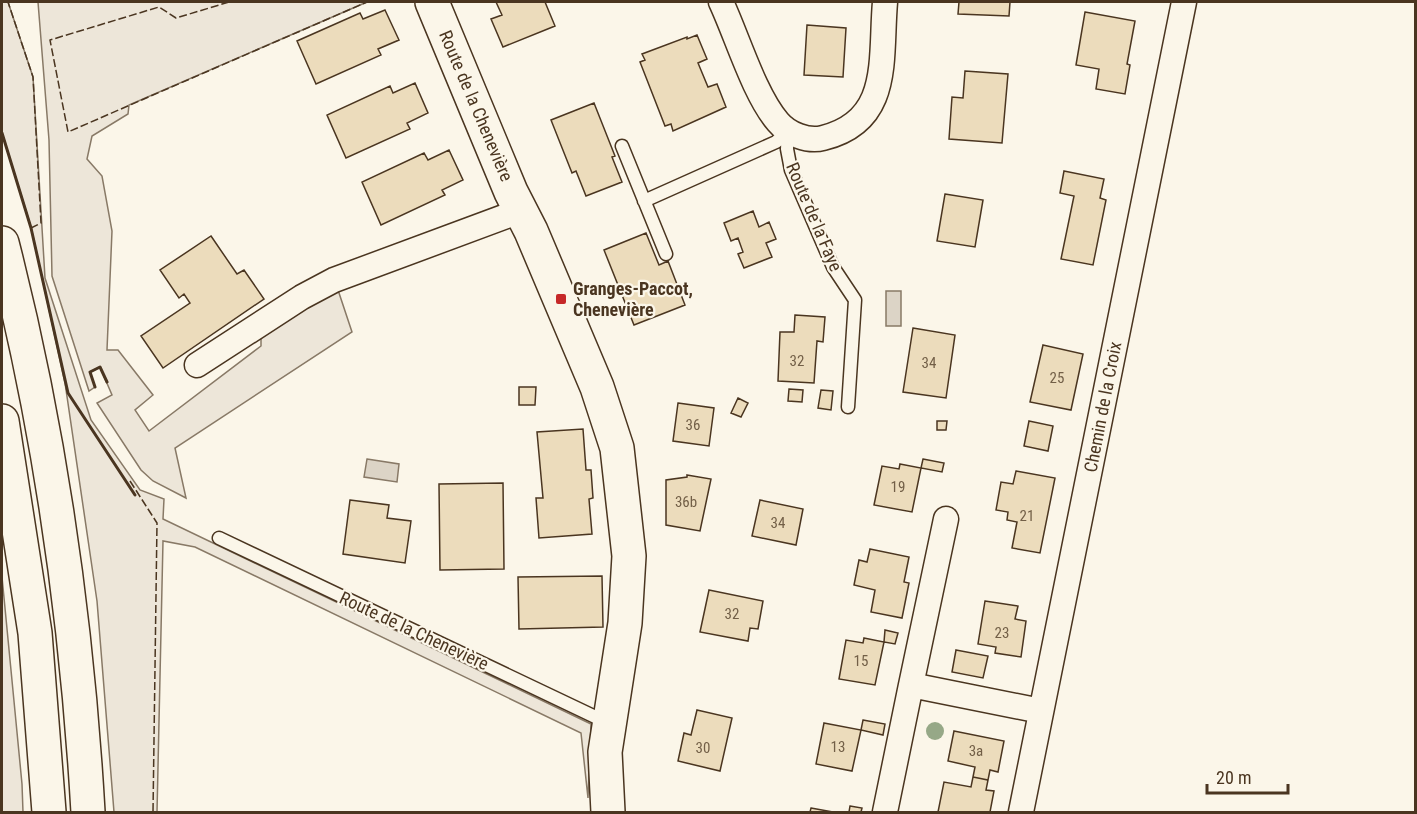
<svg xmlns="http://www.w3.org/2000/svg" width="1417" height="814" font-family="'Roboto Condensed',sans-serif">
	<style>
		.green { fill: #ede6d9; stroke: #887966; stroke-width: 1.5 }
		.water { fill: #dcd4c6; stroke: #887966; stroke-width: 1.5 }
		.building { fill: #ecdcbc; stroke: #4a3520; stroke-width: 1.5 }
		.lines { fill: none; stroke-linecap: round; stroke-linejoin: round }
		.lane-casing { stroke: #4a3520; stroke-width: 15 }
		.street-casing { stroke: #4a3520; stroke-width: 27 }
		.secondary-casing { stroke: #4a3520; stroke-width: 36 }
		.highway-casing { stroke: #4a3520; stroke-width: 36 }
		.lane { stroke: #fbf6e9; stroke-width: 12 }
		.street { stroke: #fbf6e9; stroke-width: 24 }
		.secondary { stroke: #fbf6e9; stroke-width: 33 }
		.highway { stroke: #fbf6e9; stroke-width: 33 }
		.fence { stroke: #4a3520; stroke-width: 1.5; stroke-dasharray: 8 3; stroke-linecap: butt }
		.wall { stroke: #4a3520; stroke-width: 3 }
		.tree { fill: #96a887 }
		.poi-dot { fill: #c62828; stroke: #fbf6e9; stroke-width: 2 }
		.labels { text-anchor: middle; stroke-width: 4.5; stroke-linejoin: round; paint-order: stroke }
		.number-label { font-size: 15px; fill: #725f47 }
		.street-label { font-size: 18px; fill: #4a3520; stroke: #fbf6e9 }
		.poi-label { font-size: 18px; font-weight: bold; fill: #4a3520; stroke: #fbf6e9; text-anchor: start }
	</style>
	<rect width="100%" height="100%" fill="#fbf6e9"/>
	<path class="green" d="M2,2H8L33,77L45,278L91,420L140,490L164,499L163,519L591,724L588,798L581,733L195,547L163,541L157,812H114L97,601L65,383L31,227L2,133Z
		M38,2H367L129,105L128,114L92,136L87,159L102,176L112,231L107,350H118L153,395L135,410L149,431L261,346V333L337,287L352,332L175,448L186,498L153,481L141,470L97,403L112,395L100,367L90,372L95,387L89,391L52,276L49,140Z
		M2,577L22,784L23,812H2Z"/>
	<path class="water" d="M886,291H901V326H886Z
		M367,459L399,464L397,482L364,477Z"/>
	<path class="building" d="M496,2H545L555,26L503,47L491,19L502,15Z
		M959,2H1010L1009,16L958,14Z
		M385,10L399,40L378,49L381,55L316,84L297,41L360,13L363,19Z
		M1085,12L1135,21L1127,64L1130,65L1125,94L1096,89L1099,69L1076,65Z
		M807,25L846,28L843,77L804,75Z
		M697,35L707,59L698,63L708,87L717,84L726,107L673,131L671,124L665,126L640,62L645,60L642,54L687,37V39Z
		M965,71L1008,74L1002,143L949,139L952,97L963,98Z
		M415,83L428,113L407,123L410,129L346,158L327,115L390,86L393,93Z
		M594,103L615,156L612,157L622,182L586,196L576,171L572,173L551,120Z
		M449,150L463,180L442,190L445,195L381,225L362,182L424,153L428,160Z
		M1064,171L1104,179L1100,198L1106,200L1093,265L1061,259L1074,196L1060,193Z
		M945,194L983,200L975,247L937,241Z
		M753,211L759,227L769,222L776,239L766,243L772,257L744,268L738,254L743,252L738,238L731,241L724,223Z
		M646,233L659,265L668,261L685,305L634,325L604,250Z
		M211,236L237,274L244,270L264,299L163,368L141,336L190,303L184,294L179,298L160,270Z
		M795,315L825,317L823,342L817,341L814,383L778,381L780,332H794Z
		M913,328L955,335L946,398L903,392Z
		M1043,345L1083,354L1071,410L1030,402Z
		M519,387H536L535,405H519Z
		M789,389L803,390L802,402L788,401Z
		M821,390L833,391L831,410L818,408Z
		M738,398L748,403L741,417L731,413Z
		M678,403L714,408L709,446L673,441Z
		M937,421H947L946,430H937Z
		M1029,421L1053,426L1048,451L1024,446Z
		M583,429L586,470H591L593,498L589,499L592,534L539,538L536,498H543L537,432Z
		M923,459L944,463L942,472L921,468Z
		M900,464L921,468L912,512L874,505L882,466L899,469Z
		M1016,471L1055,478L1040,553L1012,548L1017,522L1007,520L1008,512L996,510L1001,482L1013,484Z
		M687,475L711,479L700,531L666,525V480L687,477Z
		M503,483L504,569L440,570L439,484Z
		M350,500L389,505L387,518L411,521L405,563L343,554Z
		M760,500L803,509L796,545L752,536Z
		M870,549L909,557L904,582L909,583L902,618L871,612L875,590L854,585L859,560L867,562Z
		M602,576L603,627L519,629L518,577Z
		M709,590L763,601L758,629L750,628L748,641L700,632Z
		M985,601L1018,606L1015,619L1026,621L1021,657L995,653L996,647L978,644Z
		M885,630L898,633L895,644L884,642Z
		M864,638L884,642L875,685L839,679L846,640L863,643Z
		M956,650L988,656L983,678L952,672Z
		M697,710L732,718L720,771L678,761L684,733L691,735Z
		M863,720L885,724L883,735L861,730Z
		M824,723L861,730L852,771L816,764Z
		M954,731L1004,741L998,772L990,770L988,780L973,777L975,767L948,761Z
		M973,777L988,780L986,790L994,791L990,812H938L944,782L971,787Z
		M850,806L862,808L861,812H849Z
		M811,808L833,812H810Z"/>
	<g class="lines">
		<defs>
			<path id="lane" d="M788,131L787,149L791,170L833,267L855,300L848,407
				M622,146L666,254
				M644,201L776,142L788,131
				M219,538L608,723"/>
			<path id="street" d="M721,2C737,36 754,94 778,122C788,134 808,142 823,138C892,121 880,59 885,2
				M197,365L302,297L334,280L520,211
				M946,519L911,685L1041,711
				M885,812L911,685
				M1021,812L1184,2"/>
			<path id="secondary" d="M432,2L511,192L531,231L597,387L617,448L629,556L625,623L605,752L608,812"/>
			<path id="highway" d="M2,243C50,430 77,620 88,812
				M2,421L35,633L49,812"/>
		</defs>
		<use href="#lane" class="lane-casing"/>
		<use href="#street" class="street-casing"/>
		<use href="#secondary" class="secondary-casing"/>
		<use href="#highway" class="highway-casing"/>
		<use href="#lane" class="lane"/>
		<use href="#street" class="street"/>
		<use href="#secondary" class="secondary"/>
		<use href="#highway" class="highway"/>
		<path class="fence" d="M229,2L176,18L159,7L50,40L68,132L367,2
			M2,133L31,228L41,223L33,77L8,2
			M130,481L157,523L153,812"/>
		<path class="wall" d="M2,133L31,228L68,393L135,495
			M95,387L90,372L100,367L107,382"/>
	</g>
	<circle class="tree" cx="935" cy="731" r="9"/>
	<rect class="poi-dot" x="555" y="293" width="12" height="12" rx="3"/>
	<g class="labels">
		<g class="number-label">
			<text x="797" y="366">32</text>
			<text x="929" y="368">34</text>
			<text x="1057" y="383">25</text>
			<text x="693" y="430">36</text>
			<text x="898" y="492">19</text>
			<text x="686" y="507">36b</text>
			<text x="1027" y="521">21</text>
			<text x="778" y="528">34</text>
			<text x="732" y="619">32</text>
			<text x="1002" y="638">23</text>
			<text x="861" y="666">15</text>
			<text x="838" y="752">13</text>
			<text x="703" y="753">30</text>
			<text x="976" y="756">3a</text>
		</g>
		<g class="street-label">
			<text transform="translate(476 106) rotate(67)" y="6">Route de la Chenevière</text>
			<text transform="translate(814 217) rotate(67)" y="6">Route de la Faye</text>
			<text transform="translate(1103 407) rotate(-79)" y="6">Chemin de la Croix</text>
			<text transform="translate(414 631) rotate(25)" y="6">Route de la Chenevière</text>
		</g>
		<g class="poi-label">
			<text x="573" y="295">Granges-Paccot,<tspan x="573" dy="21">Chenevière</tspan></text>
		</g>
	</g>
	<rect width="1417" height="814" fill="none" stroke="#4a3520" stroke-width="6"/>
	<path d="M1207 784v9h81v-9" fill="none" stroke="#4a3520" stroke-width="3"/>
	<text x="1216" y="784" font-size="18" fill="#4a3520" stroke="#fbf6e9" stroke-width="4.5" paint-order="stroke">20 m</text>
</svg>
